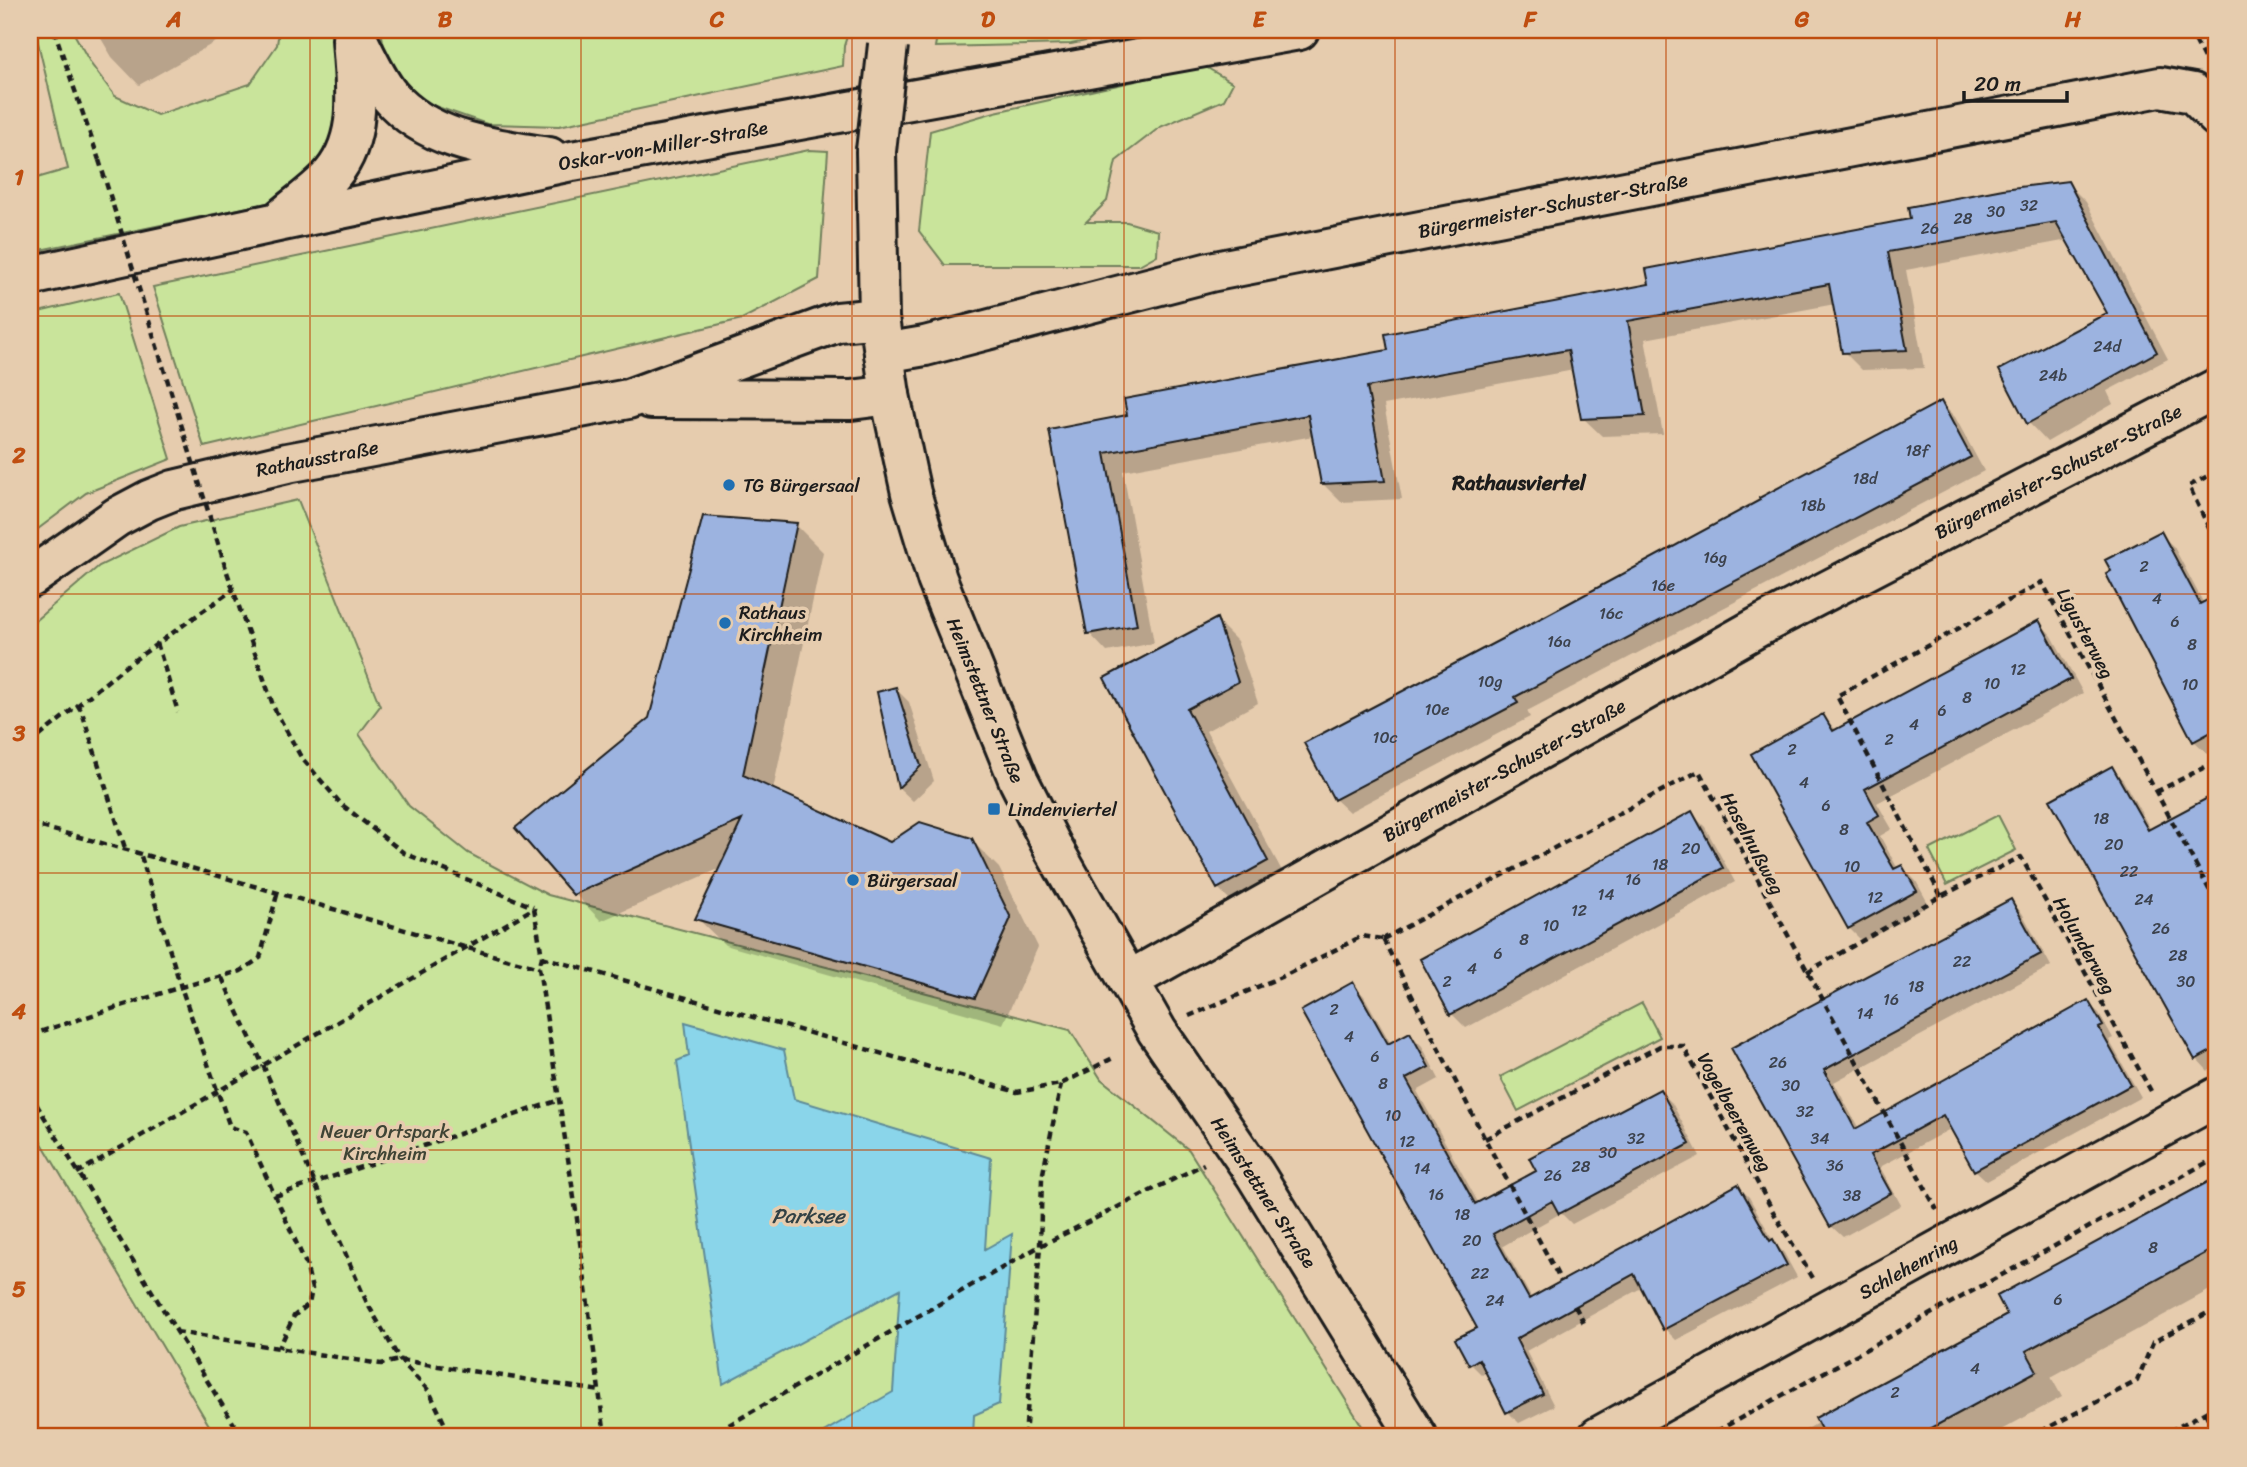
<svg xmlns="http://www.w3.org/2000/svg" width="2247" height="1467" font-family="Sriracha,sans-serif">
	<style>
		.green { fill: #c9e49b; stroke: #72805c; stroke-width: 2 }
		.water { fill: #8ad5ea; stroke: #5e8b98; stroke-width: 2 }
		.shadow { fill: #0003 }
		.building { fill: #9cb3e0; stroke: #1c1c1c; stroke-width: 2 }
		.lines { fill: none; stroke-linecap: round; stroke-linejoin: round }
		.street-casing { stroke: #1c1c1c; stroke-width: 44 }
		.secondary-casing { stroke: #1c1c1c; stroke-width: 44 }
		.path { stroke: #1c1c1c; stroke-width: 4.5; stroke-dasharray: 7 5; stroke-linecap: butt }
		.street { stroke: #e6ccae; stroke-width: 38 }
		.secondary { stroke: #e6ccae; stroke-width: 38 }
		.secondary-bridge-casing { stroke: #1c1c1c; stroke-width: 44; stroke-linecap: butt }
		.path-bridge { stroke: #1c1c1c; stroke-width: 4.5; stroke-dasharray: 7 5; stroke-linecap: butt }
		.secondary-bridge { stroke: #e6ccae; stroke-width: 38 }
		.grid { fill: none; stroke: #bf4d0f; stroke-width: 2; stroke-opacity: 0.55 }
		.poi-dot { fill: #1f6fb2; stroke: #e6ccae; stroke-width: 2.5 }
		.labels { text-anchor: middle; stroke-width: 7; stroke-linejoin: round; paint-order: stroke }
		.number-label { font-size: 16px; fill: #3c424d }
		.street-label { font-size: 19px; fill: #1c1c1c; stroke: #e6ccae }
		.poi-label { font-size: 19px; fill: #1c1c1c; stroke: #e6ccae; text-anchor: start }
		.park-label { font-size: 19px; fill: #3f4435; stroke: #e6ccae }
		.neighbourhood-label { font-size: 21px; font-weight: bold; fill: #1c1c1c; stroke: #e6ccae }
		.water-label { font-size: 21px; font-style: italic; fill: #324145; stroke: #e6ccae }
		.neatline { fill: none; stroke: #bf4d0f; stroke-width: 2.5 }
		.grid-label { font-size: 23px; text-anchor: middle; font-weight: bold; fill: #bf4d0f }
	</style>
	<rect width="100%" height="100%" fill="#e6ccae"/>
	<filter id="ink" filterUnits="userSpaceOnUse"><feTurbulence type="fractalNoise" baseFrequency=".0143" numOctaves="2"/><feDisplacementMap in="SourceGraphic" scale="14" xChannelSelector="R" yChannelSelector="G"/><feConvolveMatrix kernelMatrix="1 2 1 2 8 2 1 2 1" color-interpolation-filters="sRGB"/></filter>
	<g filter="url(#ink)">
		<path class="green" d="M35,30H72L91,64L115,96L157,115L250,84L277,45L279,30H337L345,106L335,155L282,200L30,252V180L68,169Z
			M381,30H849L844,46L843,66L559,126L487,124L426,103L387,65Z
			M938,30H1141L1071,44L935,47Z
			M1204,66L1233,83L1224,100L1160,127L1116,161L1107,201L1086,222H1127L1158,231L1157,255L1139,265H945L919,231L930,131L995,112Z
			M809,150L828,151L819,279L742,319L204,447L153,287Z
			M119,293L171,459L86,493L30,535V314Z
			M298,500L380,706L359,734L409,806L468,853L548,895L1070,1030L1101,1079L1189,1150L1369,1437H216L30,1123V625L99,566L179,527Z
			M1998,815L2016,850L1947,885L1929,850Z
			M1642,1003L1660,1037L1518,1111L1500,1077Z"/>
		<path class="water" d="M685,1022L784,1050L794,1099L991,1158L985,1249L1012,1234L999,1404L974,1415L973,1437H815L893,1392L900,1289L723,1384L677,1061L689,1056Z"/>
		<path class="shadow" d="M96,30H237L139,85L112,57Z
			M2067,183L2086,202L2168,359L2107,391L2113,404L2047,442L2029,423L2001,371L2109,314L2068,240L1906,270L1924,368L1862,370L1844,352L1835,304L1645,339L1663,434L1602,436L1583,418L1574,370L1384,405L1402,499L1341,502L1322,483L1313,436L1123,471L1154,643L1107,652L1089,633L1051,431L1129,416Z
			M1941,403L1955,417L1984,471L1527,711L1530,717L1349,812L1335,799L1533,624Z
			M796,525L823,552L773,790L890,844L971,840L999,868L1038,947L1003,1024L725,945L697,918L721,868L601,921L574,893L651,719Z
			M2160,534L2174,547L2204,604L2214,599L2217,602V750L2208,754L2194,741Z
			M1216,620L1237,641L1258,703L1206,731L1288,882L1239,909L1218,888L1106,679Z
			M2039,622L2052,636L2083,693L1877,803L1892,829L1880,836L1898,869L1902,867L1916,881L1929,905L1863,942L1849,928L1823,716L1837,731Z
			M896,689L909,702L934,781L913,801L899,788L879,693Z
			M2111,768L2123,780L2151,830L2217,795V888L2191,902L2211,937L2217,934V1066L2208,1071L2197,1059Z
			M1691,813L1705,827L1735,882L1466,1028L1452,1014L1422,960Z
			M2011,901L2022,913L2051,966L1834,1082L1859,1129L2087,1002L2099,1013L2113,1038L2109,1040L2141,1097L1987,1181L1975,1170L1952,1128L1880,1167L1901,1205L1843,1237L1831,1226L1733,1049Z
			M1353,984L1364,996L1391,1044L1410,1034L1422,1046L1439,1079L1417,1091L1479,1204L1539,1172L1660,1091L1672,1103L1700,1156L1572,1224L1561,1213L1503,1246L1532,1299L1738,1186L1749,1197L1774,1242L1784,1253L1797,1277L1676,1340L1665,1329L1643,1287L1526,1351L1554,1406L1519,1423L1508,1412L1487,1372L1482,1375L1471,1364L1479,1329Z
			M2217,1179V1286L2051,1377L2062,1397L1988,1437H1793L2009,1315L1999,1297Z"/>
		<path class="building" d="M2068,181L2157,352L2027,424L1999,370L2107,313L2056,222L1888,252L1907,350L1842,353L1829,284L1628,321L1645,416L1581,419L1568,350L1367,387L1385,481L1321,484L1308,415L1105,453L1137,625L1087,634L1049,430L1127,415L1124,399L1388,350L1385,334L1649,284L1646,269L1910,219L1908,207L2003,189Z
			M1941,401L1971,457L1515,697L1518,703L1334,800L1304,743L1532,623L1760,500L1759,498Z
			M703,516L797,523L743,775L890,842L920,822L972,838L1011,918L975,998L695,919L742,820L573,895L515,828L649,718Z
			M2161,531L2200,604L2217,595V729L2193,742L2106,574L2111,571L2105,560Z
			M1217,618L1238,682L1187,709L1268,861L1217,889L1104,678Z
			M2039,620L2071,679L1865,789L1879,815L1867,822L1894,869L1902,865L1917,891L1848,929L1751,754L1823,714L1833,731Z
			M896,687L921,766L898,788L877,692Z
			M2112,766L2148,830L2217,793V1048L2195,1060L2050,800Z
			M1692,811L1723,868L1450,1015L1420,959Z
			M2011,899L2041,954L1824,1070L1855,1129L2088,1000L2103,1026L2099,1028L2131,1085L1974,1171L1943,1115L1870,1155L1891,1193L1830,1227L1731,1048Z
			M1353,982L1388,1044L1410,1032L1429,1067L1406,1079L1475,1204L1536,1171L1529,1158L1660,1089L1690,1144L1559,1214L1552,1201L1493,1234L1529,1299L1738,1184L1770,1241L1773,1239L1787,1265L1663,1330L1634,1274L1516,1339L1543,1394L1506,1413L1479,1359L1469,1365L1455,1339L1477,1328L1301,1011Z
			M2217,1177V1247L2026,1351L2037,1371L1915,1437H1825L1815,1418L2007,1315L1997,1296Z"/>
		<g class="lines">
			<defs>
				<path id="street" d="M884,353L925,346L1210,272L2160,87L2193,93L2217,117
					M890,395L911,493L937,579L1019,781L1054,850L1157,1031L1255,1174L1417,1437
					M1128,981L1767,622L2217,388
					M1598,1437L2217,1097"/>
				<path id="secondary" d="M353,30C364,51 375,78 390,96C429,142 493,148 549,157
					M281,219C296,206 313,194 327,180C365,141 355,88 352,39
					M30,276L278,222L572,161L1299,30
					M651,399L851,400L890,395L879,318L876,151
					M30,578L117,517L149,500L174,490L287,463L628,399L838,322L879,318"/>
			</defs>
			<use href="#street" class="street-casing"/>
			<use href="#secondary" class="secondary-casing"/>
			<path class="path" d="M54,30L99,160
				M2190,30L2204,58
				M2217,471L2189,486L2217,545
				M227,572L274,708L301,757L341,804L404,853L533,907
				M157,643L178,712
				M77,704L82,712L125,848
				M30,744L126,666L234,589
				M2156,792L2217,761
				M30,824C200,868 369,921 539,968
				M277,895L260,958L241,971L181,987L230,1127L246,1132L306,1264L312,1289L309,1304L294,1316L279,1348
				M1941,896L1837,696L2042,582L2217,904
				M534,908L542,957L539,968L576,1211L605,1437
				M1383,939L1699,771L1937,1210
				M1383,939L1485,1139L1561,1281
				M542,957L1017,1092L1061,1084L1113,1058
				M1807,972L1941,896L2021,857L2151,1091
				M222,978L263,1065L367,1303L400,1360L429,1391L451,1437
				M1189,1016L1288,974L1362,936L1383,939
				M30,1035L181,987L140,853
				M30,1094L242,1437
				M1485,1139L1660,1046H1683L1775,1215L1813,1278
				M77,1173L534,908
				M275,1196L559,1100
				M1575,1306L1585,1325
				M176,1332L381,1364L400,1360L600,1391
				M2205,1412L2217,1437
				M708,1437L1040,1246L1204,1164
				M1025,1437L1040,1246L1042,1178L1061,1084
				M1706,1437L2217,1157
				M2030,1437L2137,1381L2153,1342L2217,1308
				M2159,1437L2217,1406"/>
			<use href="#street" class="street"/>
			<use href="#secondary" class="secondary"/>
			<defs>
				<path id="secondary-bridge" d="M876,151L888,45"/>
			</defs>
			<use href="#secondary-bridge" class="secondary-bridge-casing"/>
			<path class="path-bridge" d="M99,160L227,572"/>
			<use href="#secondary-bridge" class="secondary-bridge"/>
		</g>
	</g>
	<path class="grid" d="M310,30V1437M581,30V1437M852,30V1437M1124,30V1437M1395,30V1437M1666,30V1437M1937,30V1437M30,316H2217M30,594H2217M30,873H2217M30,1150H2217"/>
	<g class="poi-dot">
		<circle cx="729" cy="485" r="7"/>
		<circle cx="725" cy="623" r="7"/>
		<rect x="987" y="802" width="14" height="14" rx="3.5"/>
		<circle cx="853" cy="880" r="7"/>
	</g>
	<g class="labels">
		<g class="number-label">
			<text x="2029" y="211">32</text>
			<text x="1996" y="217">30</text>
			<text x="1963" y="224">28</text>
			<text x="1930" y="234">26</text>
			<text x="2107" y="352">24d</text>
			<text x="2053" y="381">24b</text>
			<text x="1917" y="456">18f</text>
			<text x="1865" y="484">18d</text>
			<text x="1813" y="511">18b</text>
			<text x="1715" y="563">16g</text>
			<text x="2144" y="572">2</text>
			<text x="1663" y="591">16e</text>
			<text x="2157" y="604">4</text>
			<text x="1611" y="619">16c</text>
			<text x="2175" y="627">6</text>
			<text x="1559" y="647">16a</text>
			<text x="2192" y="650">8</text>
			<text x="2018" y="675">12</text>
			<text x="1490" y="687">10g</text>
			<text x="1992" y="689">10</text>
			<text x="2190" y="690">10</text>
			<text x="1967" y="703">8</text>
			<text x="1437" y="715">10e</text>
			<text x="1942" y="716">6</text>
			<text x="1914" y="730">4</text>
			<text x="1385" y="743">10c</text>
			<text x="1889" y="745">2</text>
			<text x="1792" y="755">2</text>
			<text x="1804" y="788">4</text>
			<text x="1826" y="811">6</text>
			<text x="2101" y="824">18</text>
			<text x="1844" y="835">8</text>
			<text x="2114" y="850">20</text>
			<text x="1691" y="854">20</text>
			<text x="1660" y="870">18</text>
			<text x="1852" y="872">10</text>
			<text x="2129" y="877">22</text>
			<text x="1633" y="885">16</text>
			<text x="1606" y="900">14</text>
			<text x="1875" y="903">12</text>
			<text x="2144" y="905">24</text>
			<text x="1579" y="916">12</text>
			<text x="1551" y="931">10</text>
			<text x="2161" y="934">26</text>
			<text x="1524" y="945">8</text>
			<text x="1498" y="959">6</text>
			<text x="2178" y="961">28</text>
			<text x="1962" y="967">22</text>
			<text x="1472" y="974">4</text>
			<text x="1447" y="987">2</text>
			<text x="2186" y="987">30</text>
			<text x="1916" y="992">18</text>
			<text x="1891" y="1005">16</text>
			<text x="1334" y="1015">2</text>
			<text x="1865" y="1019">14</text>
			<text x="1349" y="1042">4</text>
			<text x="1375" y="1062">6</text>
			<text x="1778" y="1068">26</text>
			<text x="1383" y="1089">8</text>
			<text x="1791" y="1091">30</text>
			<text x="1805" y="1117">32</text>
			<text x="1393" y="1121">10</text>
			<text x="1636" y="1144">32</text>
			<text x="1820" y="1144">34</text>
			<text x="1407" y="1147">12</text>
			<text x="1608" y="1158">30</text>
			<text x="1835" y="1171">36</text>
			<text x="1581" y="1172">28</text>
			<text x="1422" y="1174">14</text>
			<text x="1553" y="1181">26</text>
			<text x="1436" y="1200">16</text>
			<text x="1852" y="1201">38</text>
			<text x="1462" y="1220">18</text>
			<text x="1472" y="1246">20</text>
			<text x="2153" y="1253">8</text>
			<text x="1480" y="1279">22</text>
			<text x="2058" y="1305">6</text>
			<text x="1495" y="1306">24</text>
			<text x="1975" y="1374">4</text>
			<text x="1895" y="1398">2</text>
		</g>
		<g class="street-label">
			<text transform="translate(663 145) rotate(-10)" y="7">Oskar-von-Miller-Straße</text>
			<text transform="translate(1553 205) rotate(-11)" y="7">Bürgermeister-Schuster-Straße</text>
			<text transform="translate(317 458) rotate(-11)" y="7">Rathausstraße</text>
			<text transform="translate(2058 471) rotate(-27)" y="7">Bürgermeister-Schuster-Straße</text>
			<text transform="translate(2086 633) rotate(62)" y="7">Ligusterweg</text>
			<text transform="translate(986 700) rotate(68)" y="7">Heimstettner Straße</text>
			<text transform="translate(1504 770) rotate(-29)" y="7">Bürgermeister-Schuster-Straße</text>
			<text transform="translate(1753 843) rotate(62)" y="7">Haselnußweg</text>
			<text transform="translate(2085 945) rotate(61)" y="7">Holunderweg</text>
			<text transform="translate(1735 1112) rotate(61)" y="7">Vogelbeerenweg</text>
			<text transform="translate(1264 1192) rotate(57)" y="7">Heimstettner Straße</text>
			<text transform="translate(1908 1267) rotate(-29)" y="7">Schlehenring</text>
		</g>
		<g class="poi-label">
			<text x="743" y="492">TG Bürgersaal</text>
			<text x="739" y="619">Rathaus<tspan x="739" dy="22">Kirchheim</tspan></text>
			<text x="1008" y="816">Lindenviertel</text>
			<text x="867" y="887">Bürgersaal</text>
		</g>
		<g class="park-label">
			<text x="385" y="1138">Neuer Ortspark<tspan x="385" dy="22">Kirchheim</tspan></text>
		</g>
		<g class="neighbourhood-label">
			<text x="1519" y="490">Rathausviertel</text>
		</g>
		<g class="water-label">
			<text x="808" y="1223">Parksee</text>
		</g>
	</g>
	<rect width="2247" height="1467" fill="none" stroke="#e6ccae" stroke-width="77"/>
	<path d="M1964 91v10h103v-10" fill="none" stroke="#1c1c1c" stroke-width="3.5"/>
	<text x="1974" y="91" font-size="21" fill="#1c1c1c" stroke="#e6ccae" stroke-width="5" paint-order="stroke">20 m</text>
	<rect x="38" y="38" width="2170" height="1390" class="neatline"/>
	<g class="grid-label">
		<text x="174" y="27">A</text>
		<text x="445" y="27">B</text>
		<text x="717" y="27">C</text>
		<text x="988" y="27">D</text>
		<text x="1259" y="27">E</text>
		<text x="1530" y="27">F</text>
		<text x="1802" y="27">G</text>
		<text x="2073" y="27">H</text>
		<text x="19" y="185">1</text>
		<text x="19" y="463">2</text>
		<text x="19" y="741">3</text>
		<text x="19" y="1019">4</text>
		<text x="19" y="1297">5</text>
	</g>
</svg>
